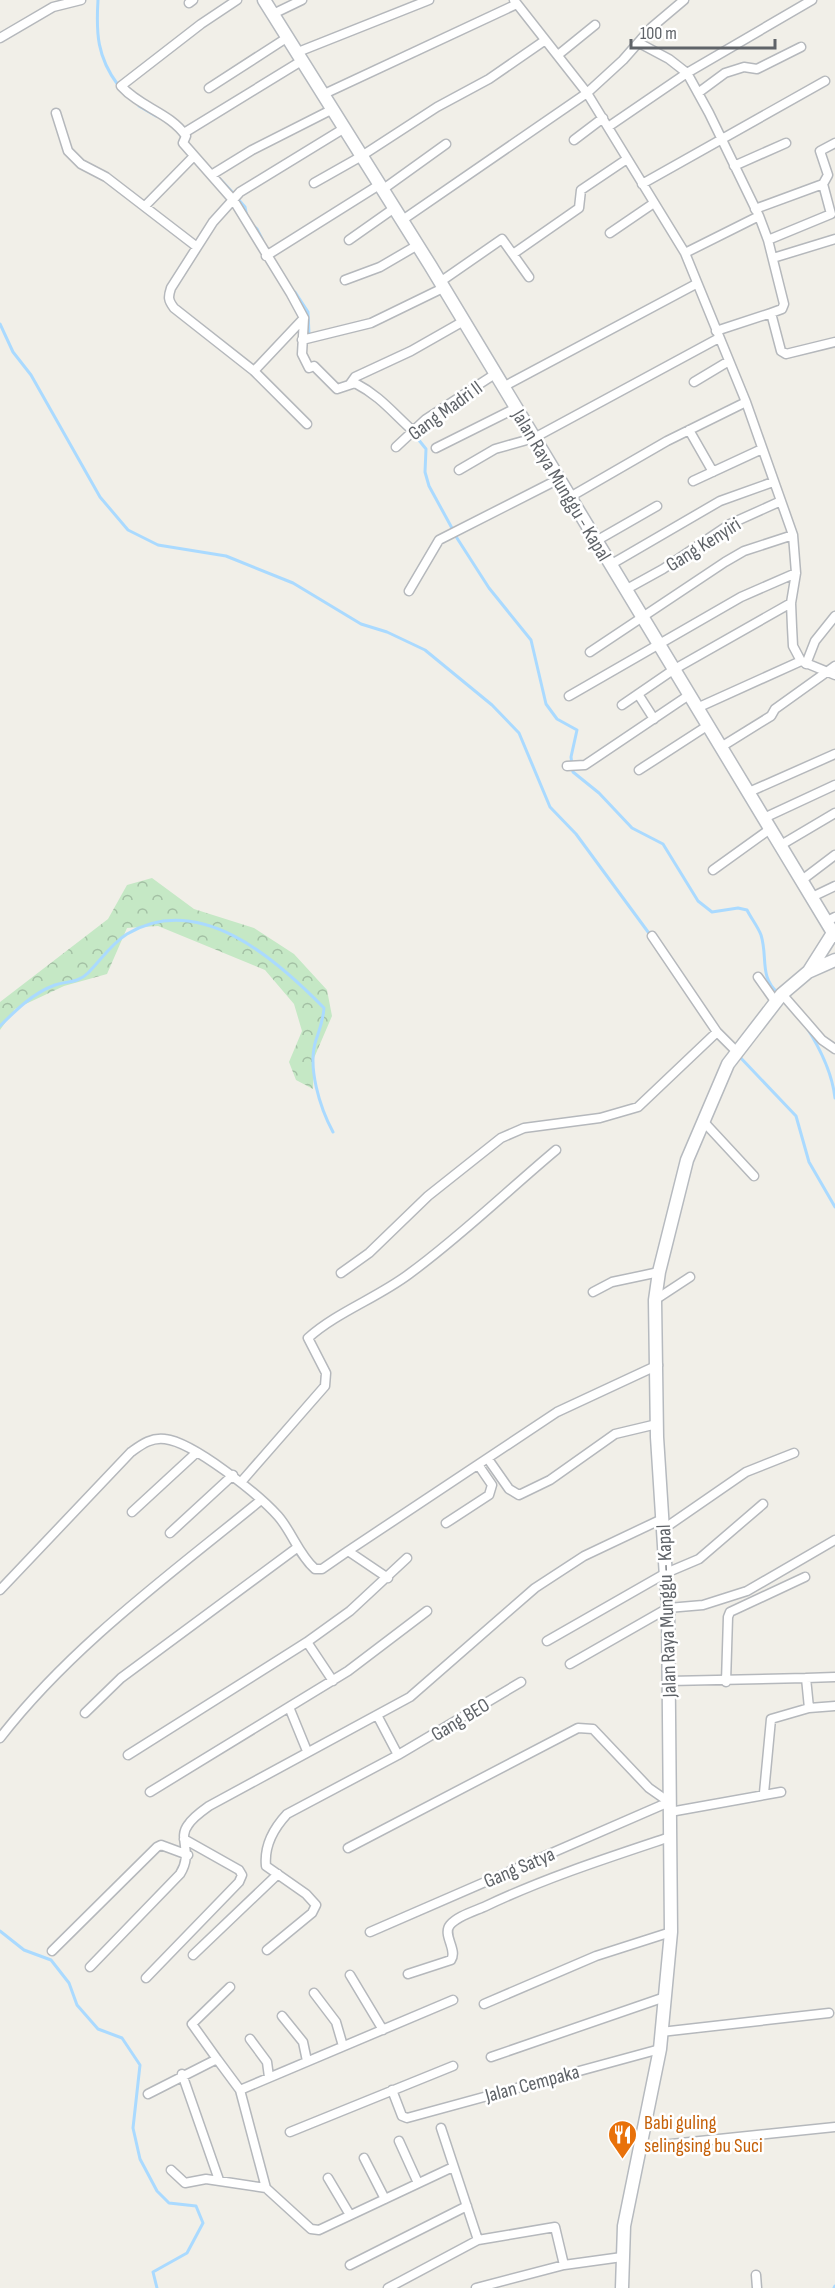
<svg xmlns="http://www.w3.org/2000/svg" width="835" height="2288" font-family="'Sofia Sans Condensed',sans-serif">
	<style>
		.forest { fill: url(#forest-crowns) }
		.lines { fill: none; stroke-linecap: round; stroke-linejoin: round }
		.stream { stroke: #aadaff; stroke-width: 3 }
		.street-casing { stroke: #b5b8bc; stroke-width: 11 }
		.secondary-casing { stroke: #b6babf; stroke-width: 15 }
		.street { stroke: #fff; stroke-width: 8 }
		.secondary { stroke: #fff; stroke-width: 12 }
		.labels { text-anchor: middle; stroke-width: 5; stroke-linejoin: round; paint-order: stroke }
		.street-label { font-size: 20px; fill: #5f6368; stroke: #fff }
		.food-label { font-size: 20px; fill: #c56008; stroke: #fff; text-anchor: start }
	</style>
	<defs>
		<pattern id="forest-crowns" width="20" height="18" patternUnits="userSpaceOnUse" patternTransform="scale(1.5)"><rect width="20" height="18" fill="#c5e8c5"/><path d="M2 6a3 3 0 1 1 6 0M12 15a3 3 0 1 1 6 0" fill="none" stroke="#a3c0a4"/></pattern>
	</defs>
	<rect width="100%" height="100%" fill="#f1efe8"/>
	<path class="forest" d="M152,878L194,909L254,928L294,954L327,990L332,1016L314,1058L313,1089L296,1080L289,1062L302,1031L294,1004L265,970L158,926L127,928L107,974L64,986L15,1009L0,1030V1002L108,919L127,885Z"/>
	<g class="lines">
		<path class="stream" d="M98,0C96,33 97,57 118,85
			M139,106L156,116
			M220,179L235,195
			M238,199L245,207L247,217
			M250,223L257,229L262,239
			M295,292L308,312L309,334
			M0,324L13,352L31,375L100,497L128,530L158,545L226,556L293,583L361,624L387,632L425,650L492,705L519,733L550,807L576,834L651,936
			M414,434L426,449L425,472L429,486L453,530
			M455,535L489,588L531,640L546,704L557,719L577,730L571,757L573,772L599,793L632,828L663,844L698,901L712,912L738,908L747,910C751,918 758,927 761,935C768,957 759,977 778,993
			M0,1026C16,1010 33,993 55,985C67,981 78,983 88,973C101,960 111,944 127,934C199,891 275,958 324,1008C323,1021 320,1028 316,1040C307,1067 320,1108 333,1132
			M807,1028C821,1050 832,1072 835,1098
			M738,1055L796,1116L809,1162L835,1207
			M0,1931L24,1950L51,1960L69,1983L77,2005L98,2029L122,2038L140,2065L133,2128L140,2159L157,2191L169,2203L196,2206L203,2223L187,2253L153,2272L157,2288
			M834,2288L835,2286"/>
		<defs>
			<path id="street" d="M237,0L201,24L121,86C141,108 169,112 186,136L183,143L234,201L291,294L304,318L302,354L309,368L314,366L337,389L355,383C380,396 392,412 412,430
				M514,0L587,93L685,253L746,402L793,535L796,573L791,603L792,627L793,646L801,661L835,675
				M189,3L193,0
				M273,14L302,0
				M0,38L53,7L81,0
				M639,43L669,59L687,73L709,113L759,216L685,253
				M298,52L429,0
				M558,55L595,25
				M209,88L288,37
				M698,93L725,73L744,67L757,69L801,47
				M322,95L517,4
				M56,113L68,151L81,164L106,177L197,247
				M608,127L687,73L812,0
				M184,133L303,60
				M574,140L603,118
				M734,166L786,143
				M213,174L252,150L331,110
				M314,183L360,157L437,107L489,79L544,41
				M642,184L825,81
				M382,190L446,144
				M145,206L194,156
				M755,209L823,184L828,175L820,151L835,143
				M759,216L768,240L784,304L782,309L771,313L781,351L786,354L835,342
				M401,221L587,93L623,60L652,27L684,0
				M610,233L654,203
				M349,240L393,209
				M768,240L831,214L823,184
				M513,254L579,208L581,190L627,159
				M266,256L379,185
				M773,258L835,239
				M345,280L380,267L416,246
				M440,282L502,239L529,277
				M716,331L771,313
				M302,340L371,323L443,288
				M254,371L304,318
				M694,382L729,361
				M350,384L355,377L411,351L462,322
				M503,387L696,284
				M307,424L254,371L174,308C168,300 168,297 171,288L213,222L240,192L343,129
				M689,430L713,472
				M396,447L426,419L495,374
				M436,448L516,408
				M459,470L495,449L534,438L719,338
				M693,481L762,449
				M570,497L667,441L746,402
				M596,541L657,506
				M610,565L720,501L773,482
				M625,590L663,569L730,524L781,501
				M409,591L439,540L559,479
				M590,652L725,562L744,551L793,535
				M806,664L815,641L835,616
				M638,694L654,719
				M569,696L741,597L796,573
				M622,705L673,670L791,603
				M697,708L801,661
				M721,747L771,716L775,709L835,666
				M567,766L585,765L689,695
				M639,770L707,726
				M749,792L835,754
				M764,818L835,785
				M781,845L835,813
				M713,870L770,829
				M802,880L835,855
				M812,897L835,886
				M827,921L835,917
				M652,936L717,1032L736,1051
				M758,977L775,1001
				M782,994L822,1040L835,1049
				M703,1121L754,1176
				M341,1273L369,1253L428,1196L501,1138L524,1128L600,1118L638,1107L717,1032
				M593,1292L612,1282L659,1272
				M655,1300L690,1277
				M488,1459L509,1489L519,1495L550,1480L615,1434L657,1424
				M242,1481L325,1386L326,1373L308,1338C337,1312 377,1298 409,1274C460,1237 507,1191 556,1150
				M132,1512L196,1453
				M446,1523L489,1495L492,1485L479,1466
				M662,1530L746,1472L794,1453
				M170,1533L233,1475
				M388,1578L348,1551L557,1412L658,1365
				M0,1590L131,1452C141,1445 151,1437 165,1439C193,1442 258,1494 278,1516C292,1532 299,1555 315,1569H322L348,1551
				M547,1641L666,1573L699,1559L763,1504
				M570,1664L668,1608L703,1605L747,1591L835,1540
				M806,1678L835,1677
				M333,1681L307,1642L350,1611L407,1558
				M669,1681L806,1678L809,1708L835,1706
				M726,1682L728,1617L730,1612L805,1577
				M289,1707L348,1671L427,1611
				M85,1713L121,1678L298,1547
				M0,1738C72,1645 171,1574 261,1500
				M128,1755L307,1642
				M398,1755L521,1682
				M150,1792L289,1707L307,1751
				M764,1793L771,1719L809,1708
				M670,1812L781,1792
				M348,1848L578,1728L593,1729L649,1788L669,1802
				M370,1932L669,1802
				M267,1950L312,1913L316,1905L306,1894L266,1866C264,1846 274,1828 287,1814L398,1755L377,1715
				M52,1951L157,1847L161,1845L188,1855
				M193,1955L278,1874
				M90,1967L180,1874C194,1852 177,1839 188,1825C193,1817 202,1811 209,1806L410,1697L535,1588L584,1556L662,1519
				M408,1974L451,1960C458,1950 442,1935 450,1925C457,1916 475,1911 486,1906C545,1878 607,1858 670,1837
				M350,1975L383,2030
				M146,1978L239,1882L242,1875L239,1870L184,1839
				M314,1993L336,2022L343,2046
				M453,2000L240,2090L266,2188L311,2229L319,2230L453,2167
				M484,2004L596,1956L671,1932
				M282,2016L303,2042L307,2061
				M661,2032L829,2013
				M250,2039L267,2062L269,2077
				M491,2057L665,1997
				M217,2059L192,2024L230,1987
				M182,2074L219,2180
				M392,2090L402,2116L407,2118L660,2049
				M148,2094L217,2059L240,2090
				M441,2128L478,2240
				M290,2132L453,2066
				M399,2141L418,2183
				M642,2147L835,2127
				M364,2158L385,2199
				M171,2170L185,2183L206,2179L266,2188
				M328,2178L350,2215
				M350,2265L467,2206
				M756,2275L757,2288
				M388,2288L478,2240L555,2227L564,2265
				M476,2288L564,2265L622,2257"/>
			<path id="secondary" d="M264,0L430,265L835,936
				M809,971L833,933
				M622,2288L624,2226L660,2049L671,1932L668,1608L657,1437L655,1300L659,1272L687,1160L728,1064L782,994L808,972L835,960"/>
		</defs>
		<use href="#street" class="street-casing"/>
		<use href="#secondary" class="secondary-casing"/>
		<use href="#street" class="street"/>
		<use href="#secondary" class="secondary"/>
	</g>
	<defs>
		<symbol id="restaurant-pin" viewBox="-11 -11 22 30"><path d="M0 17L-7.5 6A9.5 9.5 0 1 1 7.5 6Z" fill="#e8710a" stroke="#fff"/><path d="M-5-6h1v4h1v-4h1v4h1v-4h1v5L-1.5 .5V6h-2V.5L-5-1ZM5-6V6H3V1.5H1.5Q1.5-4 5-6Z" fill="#fff"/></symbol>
	</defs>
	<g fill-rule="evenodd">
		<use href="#restaurant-pin" x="606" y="2118" width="33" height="45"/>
	</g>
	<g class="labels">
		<g class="street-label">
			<text transform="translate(445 410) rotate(-36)" y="7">Gang Madri II</text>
			<text transform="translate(562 485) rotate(59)" y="7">Jalan Raya Munggu - Kapal</text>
			<text transform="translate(703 544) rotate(-32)" y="7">Gang Kenyiri</text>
			<text transform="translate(666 1611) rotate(-92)" y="7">Jalan Raya Munggu - Kapal</text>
			<text transform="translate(460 1719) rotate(-31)" y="7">Gang BEO</text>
			<text transform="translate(519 1867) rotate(-23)" y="7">Gang Satya</text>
			<text transform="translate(532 2083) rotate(-15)" y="7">Jalan Cempaka</text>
		</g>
		<g class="food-label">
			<text x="644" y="2129">Babi guling<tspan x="644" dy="23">selingsing bu Suci</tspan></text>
		</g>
	</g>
	<path d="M631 39v9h144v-9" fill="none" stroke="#5f6368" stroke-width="3"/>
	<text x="640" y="39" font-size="18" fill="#5f6368" stroke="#ffffff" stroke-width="4.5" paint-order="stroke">100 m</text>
</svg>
